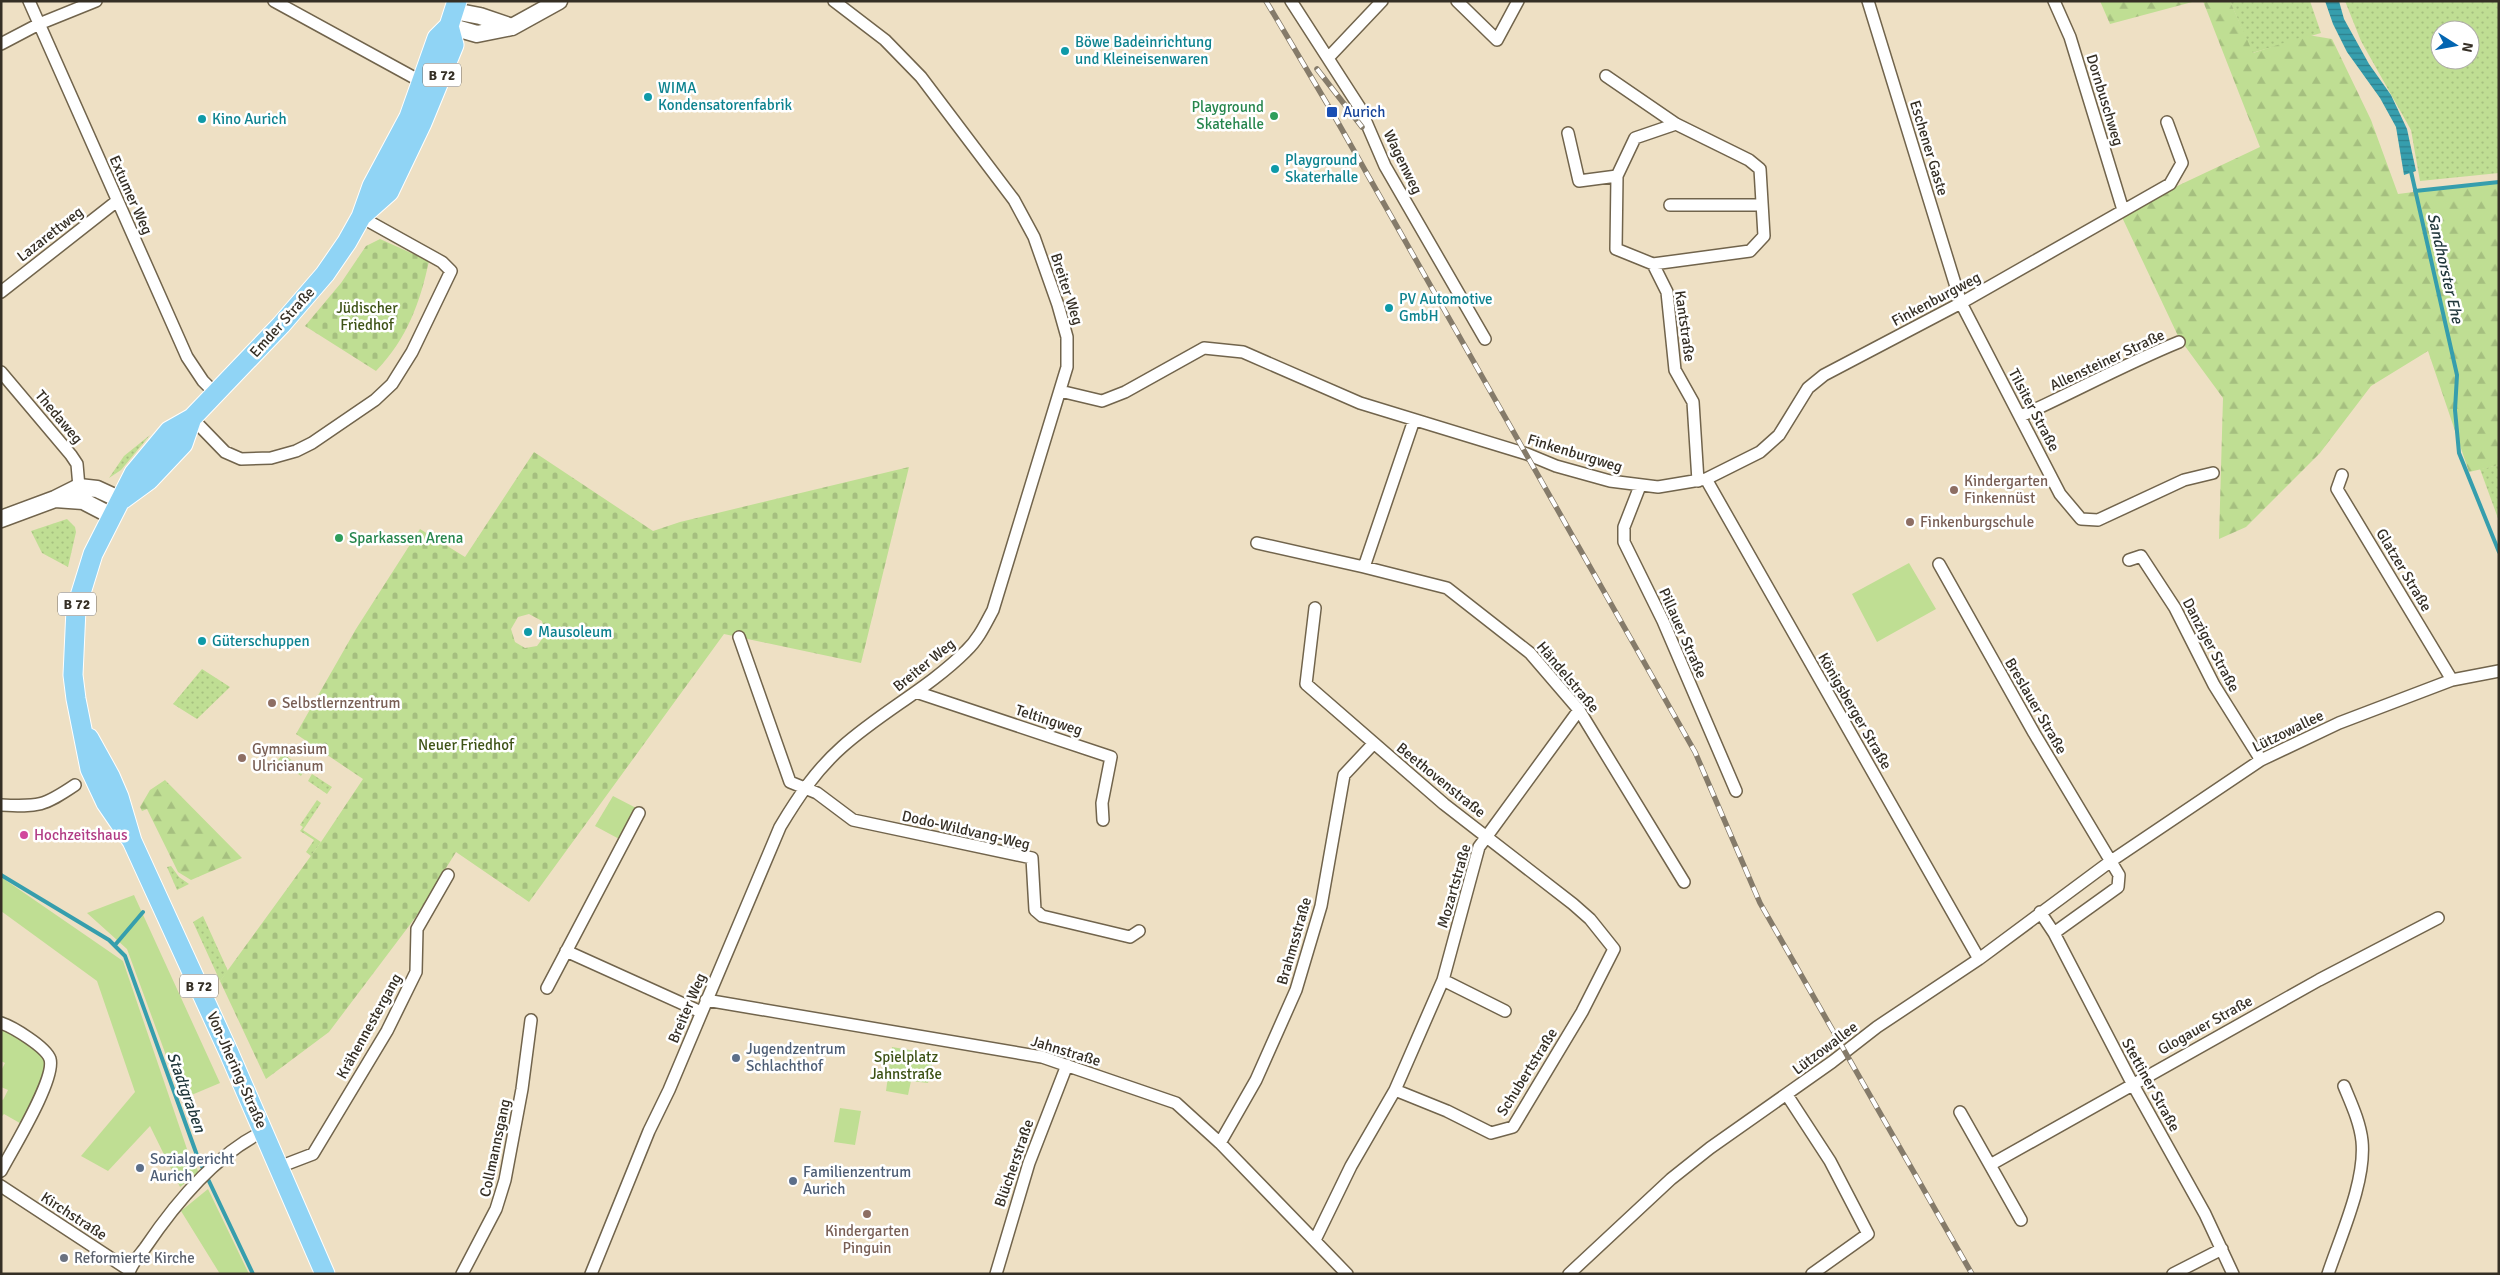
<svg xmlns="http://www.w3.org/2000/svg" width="2500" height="1275" font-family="Signika,sans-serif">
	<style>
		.grass { fill: url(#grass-dots); fill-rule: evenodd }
		.forest { fill: url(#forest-firs) }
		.cemetery { fill: url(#cemetery-stones); fill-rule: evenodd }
		.park { fill: #bfde93 }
		.water { fill: url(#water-rules) }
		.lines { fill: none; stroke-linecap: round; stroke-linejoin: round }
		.stream { stroke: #369ead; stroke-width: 4 }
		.street-casing { stroke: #71644c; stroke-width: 14 }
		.secondary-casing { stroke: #71644c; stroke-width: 19 }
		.primary-casing { stroke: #fff; stroke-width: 21 }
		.street { stroke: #fff; stroke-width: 11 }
		.secondary { stroke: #fff; stroke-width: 16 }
		.primary { stroke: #90d4f5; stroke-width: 19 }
		.rail-casing { stroke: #857b6a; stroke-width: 5.5 }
		.rail { stroke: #fff; stroke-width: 4; stroke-dasharray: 11; stroke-linecap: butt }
		.culture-dot { fill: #0f9aa8; stroke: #fff; stroke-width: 2 }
		.transit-dot { fill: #1a4fb4; stroke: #fff; stroke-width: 2 }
		.leisure-dot { fill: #2e9e5b; stroke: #fff; stroke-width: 2 }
		.education-dot { fill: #8d6e63; stroke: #fff; stroke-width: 2 }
		.hotel-dot { fill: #d1479c; stroke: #fff; stroke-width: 2 }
		.service-dot { fill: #5c6f8a; stroke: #fff; stroke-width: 2 }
		.worship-dot { fill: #6b7280; stroke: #fff; stroke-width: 2 }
		.labels { text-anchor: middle; stroke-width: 5; stroke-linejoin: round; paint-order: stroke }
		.shield { fill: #fff; stroke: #726d66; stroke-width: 1 }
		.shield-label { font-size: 14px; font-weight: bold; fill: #352f25 }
		.culture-label { font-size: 15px; fill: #0d838f; stroke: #fff; text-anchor: start }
		.street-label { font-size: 15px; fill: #352f25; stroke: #fff }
		.leisure-label { font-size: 15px; fill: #27864d; stroke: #fff; text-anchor: end }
		.transit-label { font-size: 15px; fill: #164399; stroke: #fff; text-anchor: start }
		.park-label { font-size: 15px; fill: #3d5215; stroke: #fff }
		.education-label { font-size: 15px; fill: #785e54; stroke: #fff; text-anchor: start }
		.hotel-label { font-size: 15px; fill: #b23c85; stroke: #fff; text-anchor: start }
		.service-label { font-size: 15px; fill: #4e5e75; stroke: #fff; text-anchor: start }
		.worship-label { font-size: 15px; fill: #5b616d; stroke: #fff; text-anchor: start }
		.water-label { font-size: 16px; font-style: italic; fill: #1f363a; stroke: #fff }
	</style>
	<defs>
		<pattern id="grass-dots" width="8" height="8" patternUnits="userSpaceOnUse" patternTransform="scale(1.25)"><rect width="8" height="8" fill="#bfde93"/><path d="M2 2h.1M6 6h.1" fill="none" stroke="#a5bf7f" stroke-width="1.8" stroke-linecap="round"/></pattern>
		<pattern id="forest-firs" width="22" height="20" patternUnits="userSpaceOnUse" patternTransform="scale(1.25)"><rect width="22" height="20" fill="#bfde93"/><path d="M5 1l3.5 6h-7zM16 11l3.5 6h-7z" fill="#a5bf7f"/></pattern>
		<pattern id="cemetery-stones" width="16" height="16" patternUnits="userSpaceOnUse" patternTransform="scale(1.25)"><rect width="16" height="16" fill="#bfde93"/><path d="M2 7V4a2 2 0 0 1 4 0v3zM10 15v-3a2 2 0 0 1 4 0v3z" fill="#a5bf7f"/></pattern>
		<pattern id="water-rules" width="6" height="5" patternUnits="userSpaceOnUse" patternTransform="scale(1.25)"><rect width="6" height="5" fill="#369ead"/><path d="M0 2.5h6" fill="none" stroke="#2e818d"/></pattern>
	</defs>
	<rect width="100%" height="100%" fill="#eee0c4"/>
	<path class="grass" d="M2230,1H2310L2321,33L2252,53Z
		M2345,1H2499V173L2420,181L2411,130L2361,41ZM2440,30H2470V60H2440Z
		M150,435L121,470L109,478L124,456Z
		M2499,465V521L2480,469Z
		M67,519L75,527L76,532L68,567L42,553L31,531Z
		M202,669L230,687L197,719L173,704Z
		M283,754L305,769L301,776L278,760Z
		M312,774L332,787L327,794L308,781Z
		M317,800L321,803L303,830L321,842L311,856L306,852L314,840L300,831L303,827L300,825Z
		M171,866L179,877L189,884L177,890L167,867Z
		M203,916L228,971L220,981L193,922Z"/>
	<path class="forest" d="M2100,1H2196L2110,24Z
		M2203,1H2230L2253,53L2308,35L2332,39L2371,120L2398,194L2499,181V465L2469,472L2428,351L2371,386L2320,453L2246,527L2219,539L2223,398L2179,338L2120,213L2260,147Z
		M165,780L242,858L191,880L178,872L147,809L142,811L140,807L150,790Z"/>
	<path class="cemetery" d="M380,239L429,261C420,303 407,339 376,371L305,326L341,283L366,246Z
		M534,452L653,531L680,522L909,467L861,663L724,634L529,902L456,852L415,918L329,1032L266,1079L220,981L321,842L363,779L296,734L356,629L420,529L465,557ZM529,614L542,621L545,635L537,646L525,648L515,642L511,629L518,617Z"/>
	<path class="park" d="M1909,563L1936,609L1877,642L1852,594Z
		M613,796L638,809L621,840L595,826Z
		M1,877L123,961L187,1149L199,1173L180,1187L150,1126L108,1171L81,1156L135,1092L97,981L1,911Z
		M134,895L220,1083L182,1099L127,949L87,913Z
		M1,1023L50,1060L25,1126L4,1114L1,1117V1099L3,1100L8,1090L1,1087V1071L5,1063L1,1061Z
		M892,1047L934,1054L928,1083L911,1081L908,1095L886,1091Z
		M840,1108L861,1111L855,1145L834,1142Z
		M208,1189L249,1274H220L181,1211Z"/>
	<path class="water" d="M2325,1H2339L2344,19L2369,64L2391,95L2407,129L2416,171L2404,175L2396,127L2380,98L2347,52L2333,24Z"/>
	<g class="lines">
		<path class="stream" d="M2410,167L2457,375L2455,410L2459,453L2499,552
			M2415,191L2499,182
			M1,875L109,940L125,956L198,1158L253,1274
			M115,945L143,912"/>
		<defs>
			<path id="street" d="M29,1L187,357L203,381L216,394
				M274,1L422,82
				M1291,1L1360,108L1385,166L1485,339
				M1457,1L1497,40L1518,1
				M1868,1L1961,303L2060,494L2081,519L2098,520L2184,480L2213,473
				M2054,1L2070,37L2123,210
				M1,44L39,24L96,1
				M1328,58L1382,1
				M1606,76L1676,124L1749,160L1760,169L1764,236L1750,251L1653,264L1667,292L1675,370L1693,402L1698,481
				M1568,133L1579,181L1617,176
				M1670,205H1762
				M1653,264L1616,249L1617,176L1635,138L1676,124
				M1,292L117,201
				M1,372L71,455L77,464L79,487
				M1060,391L1102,401L1125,392L1204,348L1243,352L1360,403L1527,454L1556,466L1610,481L1658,487L1706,479L1760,452L1779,435L1808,388L1824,375L1961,303L2170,184L2182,163L2167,122
				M2021,416C2074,392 2125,364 2179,342
				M192,418L225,452L241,459L271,458L296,451L312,443L375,400L392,384L412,352L451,271L442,262L361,217
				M1414,420L1364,567L1447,588L1530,653L1579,710L1684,882
				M2342,475L2337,489L2452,680
				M1706,479L1979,959
				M1640,486L1624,527V542L1663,621L1736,791
				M1257,543L1364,567
				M2129,560L2141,556L2175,608L2214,685L2261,760
				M1939,564L2034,733L2119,875L2118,887L2054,933
				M1315,608L1306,684L1444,804L1573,904L1590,919L1614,949L1582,1012L1513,1127L1491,1133L1447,1111L1395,1090
				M739,637L790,782L817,793L853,820L1032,858L1035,910L1042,916L1130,937L1139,931
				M916,692L1111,757L1102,803L1103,820
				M1,805C39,807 44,806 75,785
				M2040,912L2054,933L2132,1083L2205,1214L2233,1274
				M566,951L701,1012
				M1443,980L1505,1011
				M547,988L639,813
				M706,1000L1042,1057L1176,1103L1220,1143L1347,1274
				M1,1023C13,1027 46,1047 50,1059C56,1079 12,1150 1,1171
				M1787,1095L1830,1161L1868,1234L1812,1274
				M1960,1112L1990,1165L2319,980L2438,918
				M1220,1143L1256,1080L1296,990L1321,906L1344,775L1374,743
				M1990,1165L2021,1220
				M279,1167L313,1154L387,1031L416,972L417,929L448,875
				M1,1186L129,1270
				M1315,1240L1351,1166L1395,1090L1443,980L1479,847L1579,710
				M129,1274C130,1265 139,1256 145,1248C174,1205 216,1154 264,1131
				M462,1274L496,1209L505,1180L522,1089L531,1020
				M591,1274L649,1131L669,1090L780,827C798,797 816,770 842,747C881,712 929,688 966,651C978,640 985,625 993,610L1067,367V337L1058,305L1034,237L1014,200L921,77L885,40L834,1
				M996,1274L1029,1163L1067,1065
				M1569,1274L1671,1179L1710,1148L1832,1062L1877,1027L1979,959L2111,861L2261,760L2339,723L2452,680L2499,671
				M2173,1274L2222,1249
				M2328,1274C2341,1235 2366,1181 2362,1141C2360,1122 2351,1103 2344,1086"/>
			<path id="secondary" d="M454,11L480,16L512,27
				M449,26L477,34L512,27L559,1
				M55,499L83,501L112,516
				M1,519L55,499L79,487L97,489L121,500"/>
			<path id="primary" d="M362,216L389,192L422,123L454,45L449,26
				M123,499L149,480L183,444L192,418
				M89,738L110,776L119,797L132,841L229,1053L325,1274
				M132,841L106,803L90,769L76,699L73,675L76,609L93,554L134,473L169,431L192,418L281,325L325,274L347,242L361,217L372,186L409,117L437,38L449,26L457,1"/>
		</defs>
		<use href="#street" class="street-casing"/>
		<use href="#secondary" class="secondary-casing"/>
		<use href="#primary" class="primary-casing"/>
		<use href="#street" class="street"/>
		<use href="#secondary" class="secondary"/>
		<use href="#primary" class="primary"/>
		<defs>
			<path id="rail" d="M1266,1L1332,112L1695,752L1760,903L1972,1274
				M1317,69L1362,127"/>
		</defs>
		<use href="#rail" class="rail-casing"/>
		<use href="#rail" class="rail"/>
	</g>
	<g class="culture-dot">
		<circle cx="1065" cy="51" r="5"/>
		<circle cx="648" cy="97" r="5"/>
		<circle cx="202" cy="119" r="5"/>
		<circle cx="1275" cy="169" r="5"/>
		<circle cx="1389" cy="308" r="5"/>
		<circle cx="528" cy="632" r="5"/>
		<circle cx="202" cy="641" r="5"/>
	</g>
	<rect class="transit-dot" x="1326" y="106" width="12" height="12" rx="2.5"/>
	<g class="leisure-dot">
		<circle cx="1274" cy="116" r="5"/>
		<circle cx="339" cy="538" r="5"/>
	</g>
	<g class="education-dot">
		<circle cx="1954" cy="490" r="5"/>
		<circle cx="1910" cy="522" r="5"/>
		<circle cx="272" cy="703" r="5"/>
		<circle cx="242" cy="758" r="5"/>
		<circle cx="867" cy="1214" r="5"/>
	</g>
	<circle class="hotel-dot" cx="24" cy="835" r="5"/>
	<g class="service-dot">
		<circle cx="736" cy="1058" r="5"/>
		<circle cx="140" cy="1168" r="5"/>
		<circle cx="793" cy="1181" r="5"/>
	</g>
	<circle class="worship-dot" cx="64" cy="1258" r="5"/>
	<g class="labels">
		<g class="shield">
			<rect x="423" y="63.5" width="38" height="23" rx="4"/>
			<rect x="58" y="592.5" width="38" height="23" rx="4"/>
			<rect x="180" y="974.5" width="38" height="23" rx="4"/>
		</g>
		<g class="shield-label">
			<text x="442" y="80">B 72</text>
			<text x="77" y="609">B 72</text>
			<text x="199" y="991">B 72</text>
		</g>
		<g class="culture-label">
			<text x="1075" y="47">Böwe Badeinrichtung<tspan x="1075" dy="17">und Kleineisenwaren</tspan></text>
			<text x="658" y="93">WIMA<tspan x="658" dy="17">Kondensatorenfabrik</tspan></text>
			<text x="212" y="124">Kino Aurich</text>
			<text x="1285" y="165">Playground<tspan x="1285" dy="17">Skaterhalle</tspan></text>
			<text x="1399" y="304">PV Automotive<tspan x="1399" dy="17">GmbH</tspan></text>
			<text x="538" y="637">Mausoleum</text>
			<text x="212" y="646">Güterschuppen</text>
		</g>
		<g class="street-label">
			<text transform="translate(2105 100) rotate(73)" y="5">Dornbuschweg</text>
			<text transform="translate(1929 148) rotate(73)" y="5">Eschener Gaste</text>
			<text transform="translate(1403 162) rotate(64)" y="5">Wagenweg</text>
			<text transform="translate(131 195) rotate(66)" y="5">Extumer Weg</text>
			<text transform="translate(50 234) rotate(-38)" y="5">Lazarettweg</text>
			<text transform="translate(1067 289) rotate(72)" y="5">Breiter Weg</text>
			<text transform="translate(1936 299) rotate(-28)" y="5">Finkenburgweg</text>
			<text transform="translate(282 322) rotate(-48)" y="5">Emder Straße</text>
			<text transform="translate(1685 326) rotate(82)" y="5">Kantstraße</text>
			<text transform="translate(2107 360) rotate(-25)" y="5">Allensteiner Straße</text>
			<text transform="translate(2034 410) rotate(62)" y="5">Tilsiter Straße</text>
			<text transform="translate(59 417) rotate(50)" y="5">Thedaweg</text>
			<text transform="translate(1575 453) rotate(17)" y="5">Finkenburgweg</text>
			<text transform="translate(2404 570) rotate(59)" y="5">Glatzer Straße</text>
			<text transform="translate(1683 633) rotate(66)" y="5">Pillauer Straße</text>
			<text transform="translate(2211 645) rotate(62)" y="5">Danziger Straße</text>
			<text transform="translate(924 665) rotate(-39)" y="5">Breiter Weg</text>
			<text transform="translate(1568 677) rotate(50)" y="5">Händelstraße</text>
			<text transform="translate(2036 706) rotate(60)" y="5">Breslauer Straße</text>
			<text transform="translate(1855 711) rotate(60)" y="5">Königsberger Straße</text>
			<text transform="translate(1049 720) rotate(18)" y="5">Teltingweg</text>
			<text transform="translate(2288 731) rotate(-26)" y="5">Lützowallee</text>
			<text transform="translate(1441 780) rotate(39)" y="5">Beethovenstraße</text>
			<text transform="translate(966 830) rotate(13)" y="5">Dodo-Wildvang-Weg</text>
			<text transform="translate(1454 886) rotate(-74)" y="5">Mozartstraße</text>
			<text transform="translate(1294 941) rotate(-74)" y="5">Brahmsstraße</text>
			<text transform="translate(687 1008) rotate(-67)" y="5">Breiter Weg</text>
			<text transform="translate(2205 1025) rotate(-29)" y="5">Glogauer Straße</text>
			<text transform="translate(369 1026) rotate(-61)" y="5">Krähennestergang</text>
			<text transform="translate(1825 1048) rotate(-37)" y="5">Lützowallee</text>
			<text transform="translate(1066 1051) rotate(17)" y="5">Jahnstraße</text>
			<text transform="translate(237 1070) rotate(66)" y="5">Von-Jhering-Straße</text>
			<text transform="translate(1527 1072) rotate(-58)" y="5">Schubertstraße</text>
			<text transform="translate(2151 1085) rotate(61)" y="5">Stettiner Straße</text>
			<text transform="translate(495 1148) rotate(-78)" y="5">Collmannsgang</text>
			<text transform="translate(1014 1163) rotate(-71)" y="5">Blücherstraße</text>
			<text transform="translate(74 1216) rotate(33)" y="5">Kirchstraße</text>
		</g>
		<g class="leisure-label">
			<text x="1264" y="112">Playground<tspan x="1264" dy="17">Skatehalle</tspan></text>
			<text x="349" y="543" text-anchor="start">Sparkassen Arena</text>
		</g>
		<g class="transit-label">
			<text x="1343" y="117">Aurich</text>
		</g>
		<g class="park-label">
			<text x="367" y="313">Jüdischer<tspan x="367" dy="17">Friedhof</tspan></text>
			<text x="466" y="750">Neuer Friedhof</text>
			<text x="906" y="1062">Spielplatz<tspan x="906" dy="17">Jahnstraße</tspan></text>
		</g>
		<g class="education-label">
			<text x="1964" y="486">Kindergarten<tspan x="1964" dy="17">Finkennüst</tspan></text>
			<text x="1920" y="527">Finkenburgschule</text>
			<text x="282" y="708">Selbstlernzentrum</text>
			<text x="252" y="754">Gymnasium<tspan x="252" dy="17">Ulricianum</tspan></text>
			<text x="867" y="1236" text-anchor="middle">Kindergarten<tspan x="867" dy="17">Pinguin</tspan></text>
		</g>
		<g class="hotel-label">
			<text x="34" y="840">Hochzeitshaus</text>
		</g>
		<g class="service-label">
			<text x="746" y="1054">Jugendzentrum<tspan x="746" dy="17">Schlachthof</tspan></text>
			<text x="150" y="1164">Sozialgericht<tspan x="150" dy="17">Aurich</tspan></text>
			<text x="803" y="1177">Familienzentrum<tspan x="803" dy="17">Aurich</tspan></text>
		</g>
		<g class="worship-label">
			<text x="74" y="1263">Reformierte Kirche</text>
		</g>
		<g class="water-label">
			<text transform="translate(2446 268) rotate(77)" y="6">Sandhorster Ehe</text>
			<text transform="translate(187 1092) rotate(70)" y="6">Stadtgraben</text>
		</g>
	</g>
	<rect width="2500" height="1275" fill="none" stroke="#352f25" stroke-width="5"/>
	<g transform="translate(2455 45) rotate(101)"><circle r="24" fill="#ffffff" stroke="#aeaca8"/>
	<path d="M0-4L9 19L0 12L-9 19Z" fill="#0365b1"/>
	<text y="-8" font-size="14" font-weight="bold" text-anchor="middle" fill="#352f25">N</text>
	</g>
</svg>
